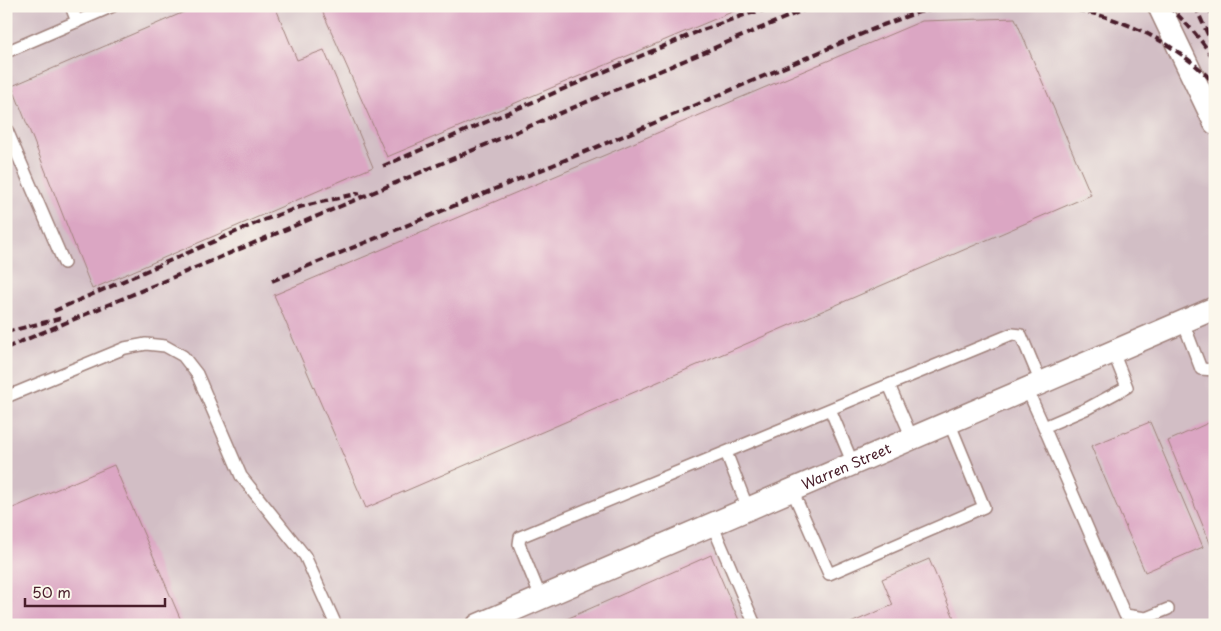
<svg xmlns="http://www.w3.org/2000/svg" width="1221" height="631" font-family="'Playpen Sans',sans-serif">
	<style>
		.industrial { fill: #d2bec5 }
		.building { fill: #dba6c3 }
		.lines { fill: none; stroke-linecap: round; stroke-linejoin: round }
		.lane-casing { stroke: #a0827c; stroke-width: 14 }
		.street-casing { stroke: #a0827c; stroke-width: 25 }
		.lane { stroke: #fff; stroke-width: 11 }
		.street { stroke: #fff; stroke-width: 22 }
		.rail { stroke: #4a1f2b; stroke-width: 4; stroke-dasharray: 8 4; stroke-linecap: butt }
		.labels { text-anchor: middle; stroke-width: 4; stroke-linejoin: round; paint-order: stroke }
		.street-label { font-size: 14px; fill: #4a1f2b; stroke: #fbf7ec }
	</style>
	<rect width="100%" height="100%" fill="#fbf7ec"/>
	<filter id="ink" filterUnits="userSpaceOnUse"><feTurbulence type="fractalNoise" baseFrequency=".02" numOctaves="2"/><feDisplacementMap in="SourceGraphic" scale="10" xChannelSelector="R" yChannelSelector="G"/><feConvolveMatrix kernelMatrix="1 2 1 2 8 2 1 2 1" color-interpolation-filters="sRGB"/></filter>
	<filter id="wash" filterUnits="userSpaceOnUse"><feTurbulence type="fractalNoise" baseFrequency=".0096" numOctaves="4" result="noise"/><feDisplacementMap in="SourceGraphic" scale="20" xChannelSelector="R" yChannelSelector="G"/><feGaussianBlur stdDeviation="1.12" result="paint"/><feColorMatrix in="noise" values="0 0 0 0 0 0 0 0 0 0 0 0 0 0 0 0 0 1.4 0 .05"/><feComposite in="paint" operator="in"/></filter>
	<g filter="url(#wash)">
		<rect width="100%" height="100%" fill="#f5e5cc"/>
		<path class="industrial" d="M6,6H1215V625H6Z"/>
		<g id="blocks">
			<path class="building" d="M198,6H275L297,60L324,50L373,167L92,289L12,86Z
				M320,6H746L387,157Z
				M1015,18L1091,195L366,508L274,295L922,21Z
				M1215,420V555L1168,441Z
				M1150,422L1203,547L1145,572L1091,446Z
				M114,465L183,625H6V511Z
				M711,555L741,625H553Z
				M929,559L957,625H846L893,605L882,579Z"/>
		</g>
	</g>
	<g filter="url(#ink)">
		<use href="#blocks" fill-opacity="0" stroke="#a0827c" stroke-width="1"/>
		<g class="lines">
			<defs>
				<path id="lane" d="M71,6L77,22
					M6,52L113,6
					M6,128L64,263
					M1183,322L1201,369L1215,370
					M889,385L912,438
					M1027,389L1044,427L1088,408L1127,387L1113,352
					M6,397L125,348L146,344L165,346L183,356L197,374L241,476L305,556L336,625
					M830,409L853,464
					M1044,427L1125,615L1146,618L1168,609
					M726,452L748,509
					M792,490L829,574L984,507L949,422
					M712,524L755,625
					M541,598L519,544L520,537L1012,334L1021,335L1041,383"/>
				<g id="street">
					<path d="M1159,6L1215,123"/>
					<path id="s1" d="M478,625L1215,308"/>
				</g>
			</defs>
			<use href="#lane" class="lane-casing"/>
			<use href="#street" class="street-casing"/>
			<use href="#lane" class="lane"/>
			<use href="#street" class="street"/>
			<path class="rail" d="M1053,6C1114,13 1173,39 1215,84
				M1168,6C1186,22 1202,40 1215,61
				M1195,6L1215,50
				M1208,6L1215,21
				M383,166L697,32L744,15L780,6
				M272,281L633,132L883,25L919,12L956,6
				M54,311L261,221L300,207L360,193
				M6,332L62,318
				M6,348L813,6"/>
		</g>
	</g>
	<g class="labels">
		<g class="street-label">
			<text dy="5" stroke="none"><textPath href="#s1" startOffset="401">Warren Street</textPath></text>
		</g>
	</g>
	<rect width="1221" height="631" fill="none" stroke="#fbf7ec" stroke-width="25"/>
	<path d="M25 598v8h140v-8" fill="none" stroke="#4a1f2b" stroke-width="2.5"/>
	<text x="32" y="598" font-size="15" fill="#4a1f2b" stroke="#fbf7ec" stroke-width="4" paint-order="stroke">50 m</text>
</svg>
